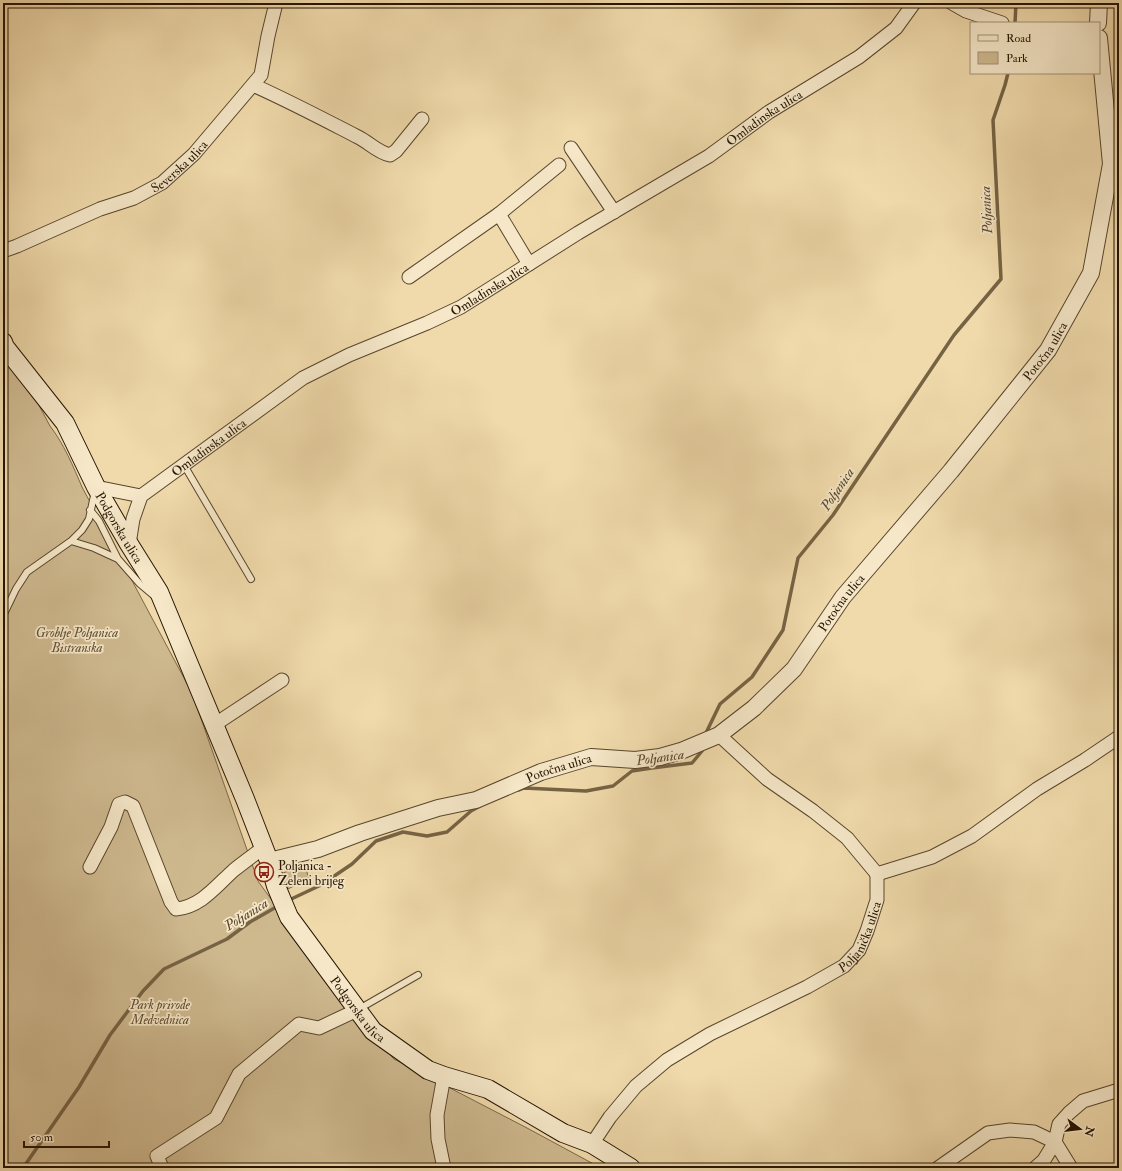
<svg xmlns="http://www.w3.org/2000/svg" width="1122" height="1171" font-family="'IM FELL Double Pica',serif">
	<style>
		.green { fill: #ceb88e; stroke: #7a6648 }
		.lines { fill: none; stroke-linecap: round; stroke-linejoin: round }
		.stream { stroke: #766344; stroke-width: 3.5 }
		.service-casing { stroke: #58462c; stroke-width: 8 }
		.minor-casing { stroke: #58462c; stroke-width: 15 }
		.tertiary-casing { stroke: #58462c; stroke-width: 18 }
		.secondary-casing { stroke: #261401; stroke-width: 20 }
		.service { stroke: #f5e7c8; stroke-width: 6 }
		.minor { stroke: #f5e7c8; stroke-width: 13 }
		.tertiary { stroke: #f5e7c8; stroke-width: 16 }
		.secondary { stroke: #f5e7c8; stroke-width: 18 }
		.labels { text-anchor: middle; stroke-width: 3.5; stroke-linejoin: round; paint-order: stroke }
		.street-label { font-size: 13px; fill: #261401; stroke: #f5e7c8 }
		.park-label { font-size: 13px; font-style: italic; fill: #614d32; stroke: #f5e7c8 }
		.poi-label { font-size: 13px; fill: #261401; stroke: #f5e7c8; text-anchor: start }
		.water-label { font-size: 14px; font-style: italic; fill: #5b482e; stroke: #f5e7c8 }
	</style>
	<rect width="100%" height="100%" fill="#f0daab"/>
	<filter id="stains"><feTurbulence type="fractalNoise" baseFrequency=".005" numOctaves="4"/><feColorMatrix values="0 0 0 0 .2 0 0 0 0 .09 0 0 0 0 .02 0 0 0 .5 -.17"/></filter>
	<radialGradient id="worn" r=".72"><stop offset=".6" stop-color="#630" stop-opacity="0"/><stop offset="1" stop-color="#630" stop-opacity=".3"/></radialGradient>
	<path class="green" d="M3,338L50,426C64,444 73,466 82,487L192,693L258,881L361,1024L394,1059L527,1128L601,1168H3Z
		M304,864L309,878L288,889L281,874Z"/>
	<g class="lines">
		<path class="stream" d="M1015,23L1016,3
			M705,735L720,704L752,677L783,630L798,558L833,515L954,335L1001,279L993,120L1005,85L1008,73
			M519,790L524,788L586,791L613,786L632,771L652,768L692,763L702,751L703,747
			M287,901L321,885L352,864L376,841L403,832L427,836L447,832L471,811L480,806
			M23,1168L79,1087L110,1035L143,991L164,969L227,939L250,922L278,906"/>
		<defs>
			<path id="service" d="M184,465L251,579
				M90,510L99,521L118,559
				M71,541L82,530L89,519L95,491
				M3,616L16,589L27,572L71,541L94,548L118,559L140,584L153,595
				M359,1009L418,975"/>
			<g id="minor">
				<path d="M952,3L966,11L1002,23"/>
				<path d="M253,85C289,101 323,119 358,137C370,143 377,152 390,155L396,151L422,119"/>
				<path d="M571,148L614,212"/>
				<path d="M1111,164L1119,177"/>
				<path d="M499,214L559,165"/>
				<path id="s1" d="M3,251L17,246L100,209L134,198L162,183L194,154L261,75L268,36L276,3"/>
				<path d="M409,277L499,214L529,264"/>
				<path d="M96,487L141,496"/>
				<path id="s2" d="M129,544L133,519L141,496L303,378L349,355L427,323L461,307L578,233L709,156L769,112L859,57L896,28L914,3"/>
				<path d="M214,725L282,680"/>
				<path d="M719,735L767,779L813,811L847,838L877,874"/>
				<path d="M90,867L111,827L119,804L125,802L133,806L171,902L176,909C201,907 217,885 234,870C244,862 254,855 264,847"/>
				<path d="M877,874L932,857L972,836L1037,789L1085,760L1119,737"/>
				<path d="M444,1076L437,1115L438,1139L444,1168"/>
				<path id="s3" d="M592,1144L610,1117L636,1086L667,1060L710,1034L807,987L844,966L859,950L867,931L877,900V874"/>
				<path d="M162,1168L157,1156L216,1118L239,1074L299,1024L319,1028L357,1010"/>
				<path d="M938,1168L988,1133L1010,1130L1034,1132L1055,1142L1071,1168"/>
				<path d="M1035,1168L1044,1160L1055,1142L1059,1124L1069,1113L1083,1101L1119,1090"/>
			</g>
			<g id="tertiary">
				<path d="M1098,23L1099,3"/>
				<path id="s4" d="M269,861L318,849L360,833L438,808L476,800L541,772L591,757L635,760L660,757L681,751L719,735L754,708L794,669L843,597L951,471L1048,350L1091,273L1111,164L1099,38"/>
			</g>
			<g id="secondary">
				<path id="s5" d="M3,342L5,347L65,423L96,487L129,544L159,592L245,799L269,861L276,886L289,917L373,1031L428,1070L444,1076L488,1089L563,1133L592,1144L631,1168"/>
			</g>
		</defs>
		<use href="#service" class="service-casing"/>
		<use href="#minor" class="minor-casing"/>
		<use href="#tertiary" class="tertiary-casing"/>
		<use href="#secondary" class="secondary-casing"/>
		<use href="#service" class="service"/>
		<use href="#minor" class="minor"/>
		<use href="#tertiary" class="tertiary"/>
		<use href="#secondary" class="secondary"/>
	</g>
	<defs>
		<symbol id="bus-ring" viewBox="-11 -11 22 22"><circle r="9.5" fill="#f5e7c8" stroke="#8f2418" stroke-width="1.5"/><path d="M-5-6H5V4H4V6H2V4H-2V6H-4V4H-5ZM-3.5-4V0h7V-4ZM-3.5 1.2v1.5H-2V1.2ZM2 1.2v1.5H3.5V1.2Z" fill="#8f2418"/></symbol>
	</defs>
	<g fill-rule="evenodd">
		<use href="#bus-ring" x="253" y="861" width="22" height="22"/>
	</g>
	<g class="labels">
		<g class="street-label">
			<text dy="5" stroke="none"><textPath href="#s2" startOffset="781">Omladinska ulica</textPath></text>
			<text dy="5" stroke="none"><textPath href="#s1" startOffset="197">Severska ulica</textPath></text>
			<text dy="5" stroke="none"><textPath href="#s2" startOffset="457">Omladinska ulica</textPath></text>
			<text dy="5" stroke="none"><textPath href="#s4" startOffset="977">Potočna ulica</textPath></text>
			<text dy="5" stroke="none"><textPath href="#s2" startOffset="133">Omladinska ulica</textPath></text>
			<text dy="5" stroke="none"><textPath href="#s5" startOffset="220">Podgorska ulica</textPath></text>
			<text dy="5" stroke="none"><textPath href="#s4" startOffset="653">Potočna ulica</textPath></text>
			<text dy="5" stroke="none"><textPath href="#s4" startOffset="305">Potočna ulica</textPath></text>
			<text dy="5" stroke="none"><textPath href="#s3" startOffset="348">Poljanička ulica</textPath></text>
			<text dy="5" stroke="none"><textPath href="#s5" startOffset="761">Podgorska ulica</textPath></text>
		</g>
		<g class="park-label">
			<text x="77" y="637">Groblje Poljanica<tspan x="77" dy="15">Bistranska</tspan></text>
			<text x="160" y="1009">Park prirode<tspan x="160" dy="15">Medvednica</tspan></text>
		</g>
		<g class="poi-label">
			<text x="278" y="870">Poljanica -<tspan x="278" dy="15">Zeleni brijeg</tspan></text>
		</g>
		<g class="water-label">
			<text transform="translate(986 210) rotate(-93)" y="5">Poljanica</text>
			<text transform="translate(837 489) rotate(-56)" y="5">Poljanica</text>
			<text transform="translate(660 757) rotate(-8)" y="5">Poljanica</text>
			<text transform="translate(246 914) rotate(-32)" y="5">Poljanica</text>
		</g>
	</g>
	<rect width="1122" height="1171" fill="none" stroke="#f0daab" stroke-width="16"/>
	<rect x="4" y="4" width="1114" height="1163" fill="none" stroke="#261401" stroke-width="2"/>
	<rect x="8" y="8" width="1106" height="1155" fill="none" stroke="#261401"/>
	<rect x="970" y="22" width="130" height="52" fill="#f5e7c8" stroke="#a29378"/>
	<rect x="978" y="35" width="20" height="6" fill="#f5e7c8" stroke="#a29378"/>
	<text x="1006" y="42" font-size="12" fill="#261401">Road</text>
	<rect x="978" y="52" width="20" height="12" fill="#ceb88e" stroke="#a29378"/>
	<text x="1006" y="62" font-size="12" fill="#261401">Park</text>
	<g transform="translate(1080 1129) rotate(105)" stroke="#f5e7c8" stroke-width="3" paint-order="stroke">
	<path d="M0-3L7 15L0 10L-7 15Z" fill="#261401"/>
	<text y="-6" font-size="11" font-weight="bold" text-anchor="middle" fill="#261401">N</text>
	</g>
	<path d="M24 1141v6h85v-6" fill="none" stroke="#261401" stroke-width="2"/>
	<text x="30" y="1141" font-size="12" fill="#261401" stroke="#f5e7c8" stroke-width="3" paint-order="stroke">50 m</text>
	<rect width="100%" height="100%" filter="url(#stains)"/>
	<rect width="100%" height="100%" fill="url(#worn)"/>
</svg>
